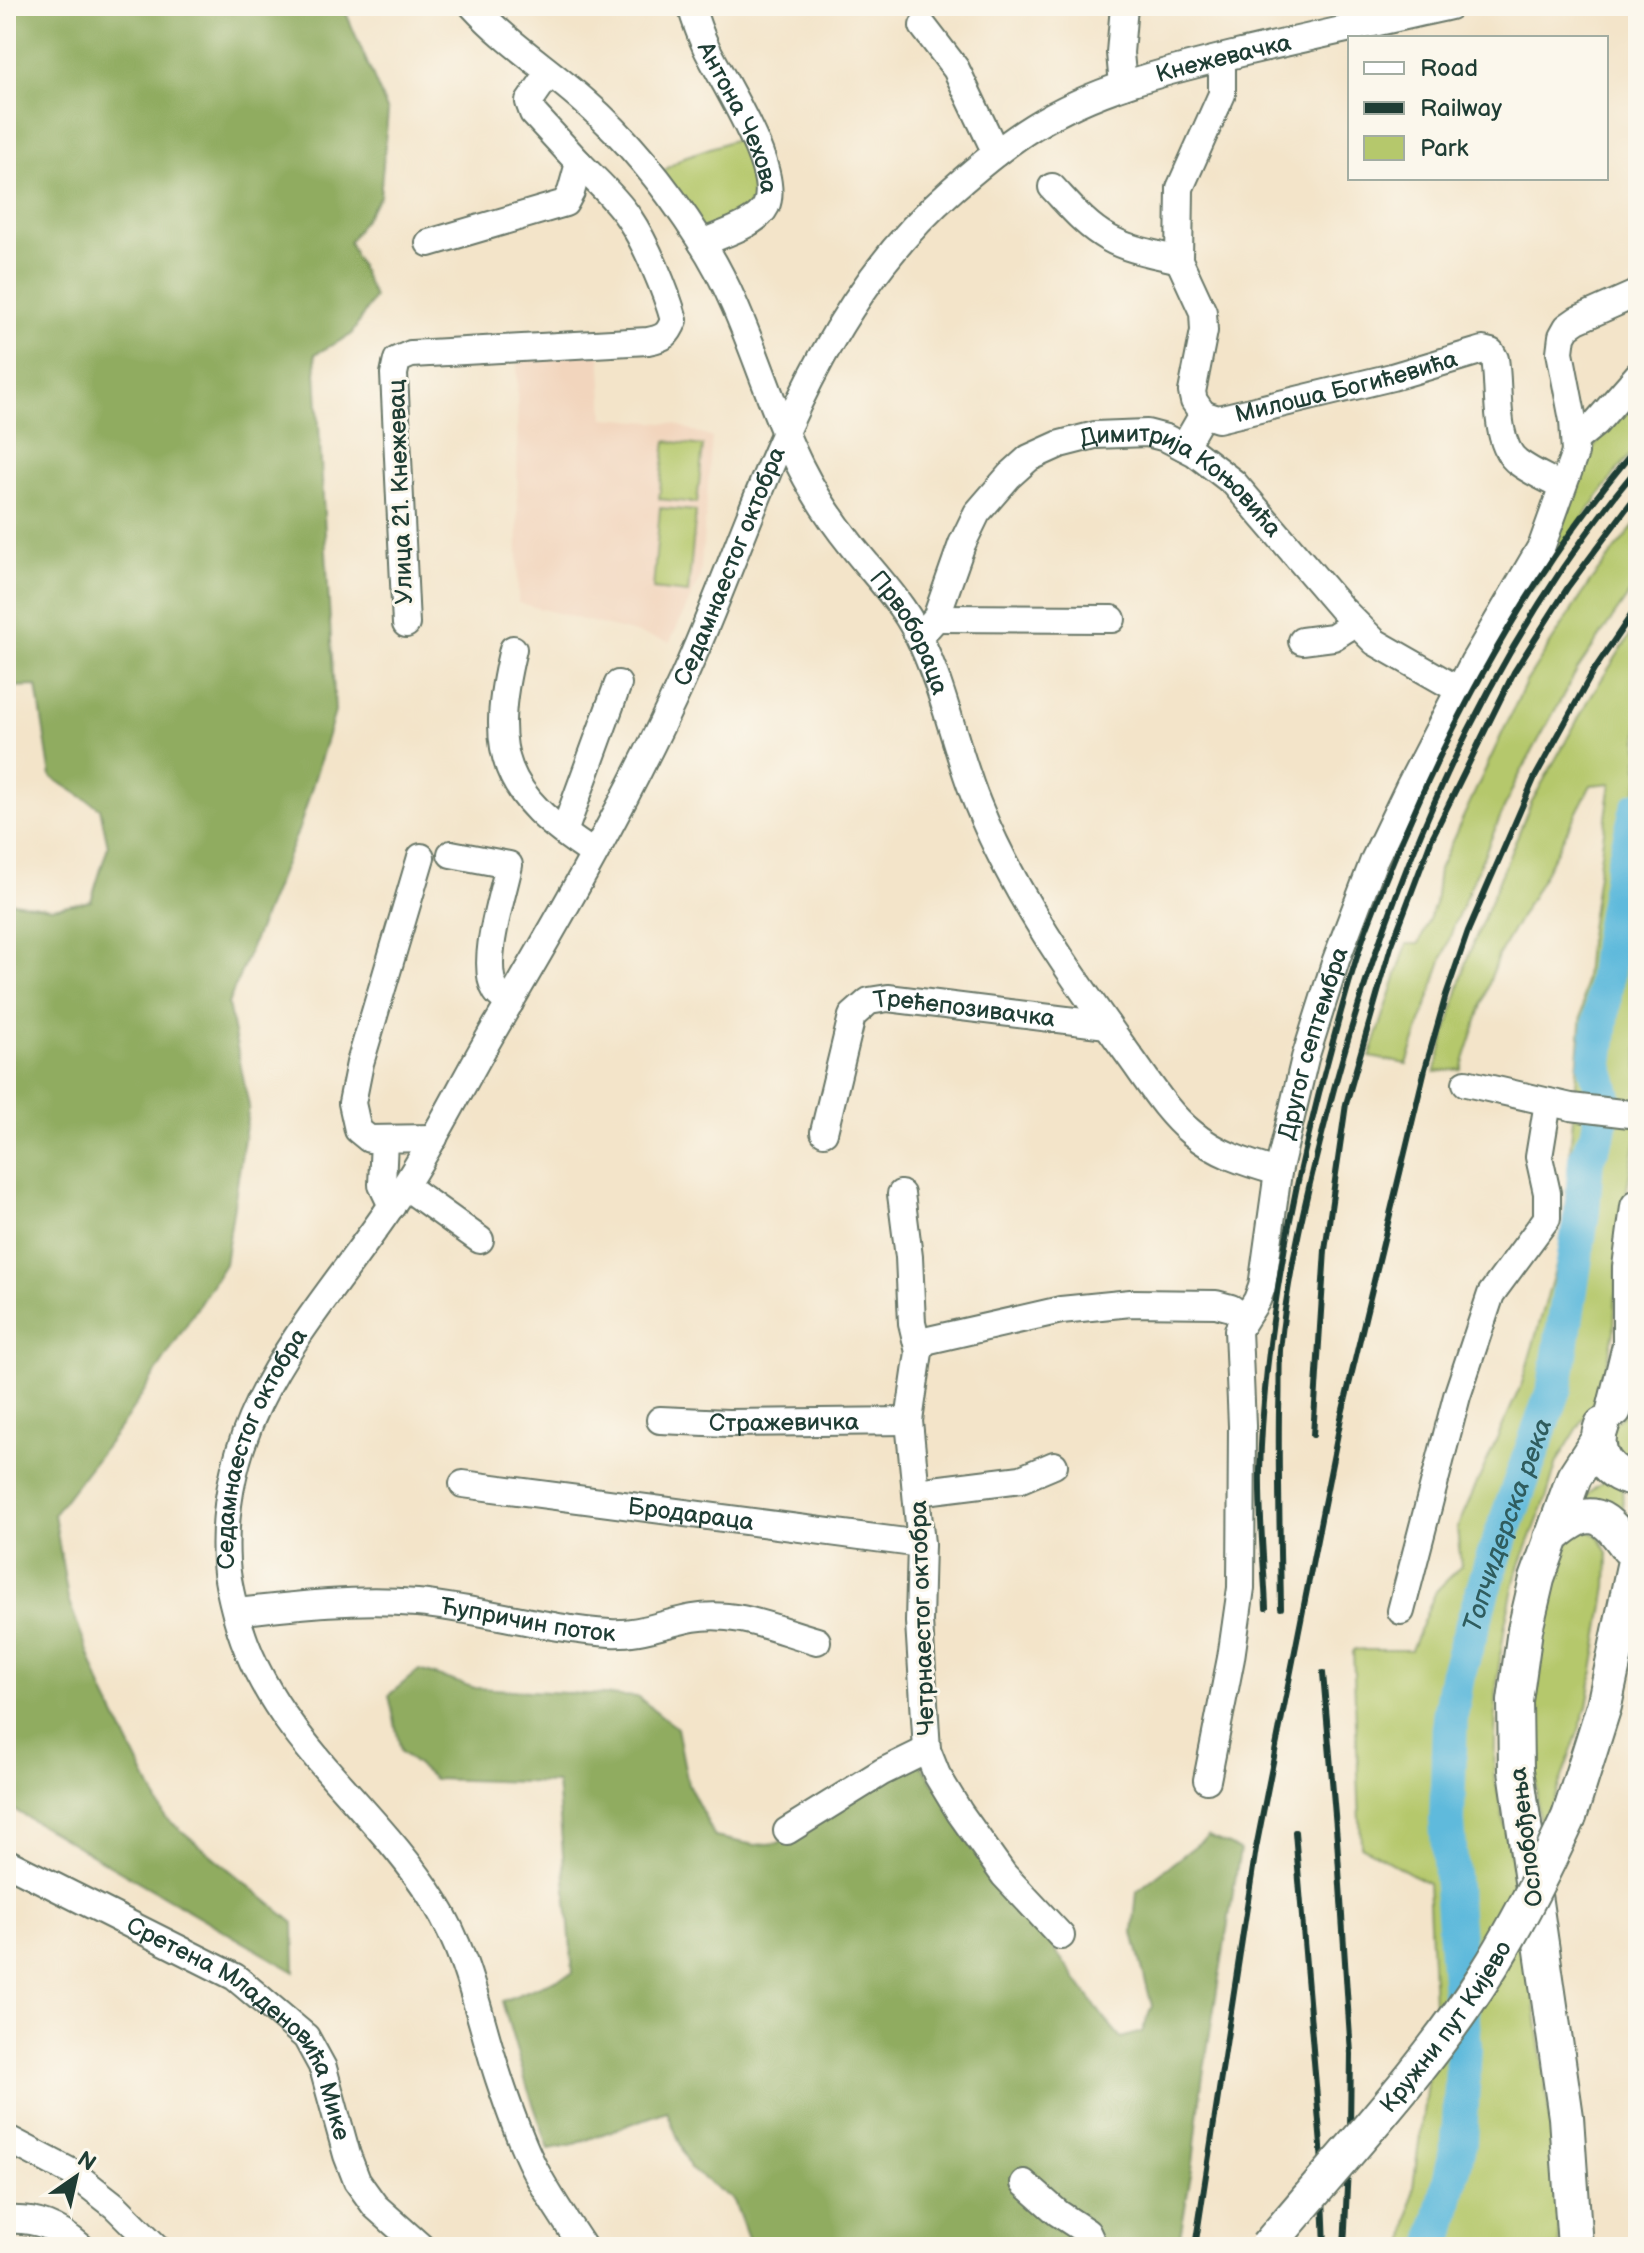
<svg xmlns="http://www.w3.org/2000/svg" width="1644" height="2253" font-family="'Balsamiq Sans',sans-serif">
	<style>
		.built { fill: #f2d5bd }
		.green { fill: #b5c86c; stroke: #6a8250; stroke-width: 2 }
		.forest { fill: #90ac60; stroke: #58744a; stroke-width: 2 }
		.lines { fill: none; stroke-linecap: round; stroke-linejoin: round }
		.river { stroke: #5ebadc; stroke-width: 36 }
		.minor-casing { stroke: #697768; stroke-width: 30 }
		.major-casing { stroke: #697768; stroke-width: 38 }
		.minor { stroke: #fff; stroke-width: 26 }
		.major { stroke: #fff; stroke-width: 34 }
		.rail { stroke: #1f3d34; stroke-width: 6 }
		.major-bridge-casing { stroke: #697768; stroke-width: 38; stroke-linecap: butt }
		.major-bridge { stroke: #fff; stroke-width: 34 }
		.labels { text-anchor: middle; stroke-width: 6; stroke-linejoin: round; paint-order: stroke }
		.street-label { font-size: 24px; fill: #1f3d34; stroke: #fbf7ec }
		.water-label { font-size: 26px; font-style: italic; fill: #2f5c5e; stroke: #fbf7ec }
	</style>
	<rect width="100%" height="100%" fill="#fbf7ec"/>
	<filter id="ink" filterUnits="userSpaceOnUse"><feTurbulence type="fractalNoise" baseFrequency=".0125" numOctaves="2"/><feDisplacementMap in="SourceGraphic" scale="16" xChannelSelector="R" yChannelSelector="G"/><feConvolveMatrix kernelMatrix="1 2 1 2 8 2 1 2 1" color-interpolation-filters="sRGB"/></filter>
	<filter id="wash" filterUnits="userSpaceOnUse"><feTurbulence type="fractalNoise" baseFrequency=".006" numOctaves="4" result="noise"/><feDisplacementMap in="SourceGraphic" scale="32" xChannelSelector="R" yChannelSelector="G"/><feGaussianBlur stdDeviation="1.8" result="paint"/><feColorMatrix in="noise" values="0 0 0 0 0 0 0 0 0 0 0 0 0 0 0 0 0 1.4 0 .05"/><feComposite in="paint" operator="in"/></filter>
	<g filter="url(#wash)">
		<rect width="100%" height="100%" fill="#f3e4c9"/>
		<path class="built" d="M600,351L604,418L675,424L712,438L700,578L670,642L518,603L517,357Z"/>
		<path class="green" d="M751,134L767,201L702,243L656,176L684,157Z
			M1638,390V446L1618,469L1532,590L1583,464L1617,413Z
			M666,441L703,446L697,503L659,499Z
			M660,508L696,511L688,593L653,589Z
			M1638,521V581L1577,670L1514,785L1454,925L1407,1064L1370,1057L1407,944H1419L1435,904L1439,869L1526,682L1590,582Z
			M1638,623V784L1610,886L1595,996L1609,989L1628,851L1638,821V1126L1618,1241L1614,1332L1601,1390L1557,1462L1546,1499L1516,1575L1505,1624L1497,1680L1494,1774L1509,1846L1531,1973L1557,2175L1560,2247H1405L1435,2023L1428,1883L1361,1846L1353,1650H1411L1436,1591L1461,1566L1457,1528L1522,1383L1562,1246L1588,943L1611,783L1591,785L1543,877L1498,956L1461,1069L1435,1072L1468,956L1531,803L1591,696Z
			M1638,1411V1472L1619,1467L1609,1427L1626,1412Z
			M1609,1478L1622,1483L1624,1534L1574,1508L1594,1488Z
			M1587,1530L1599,1536L1608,1553L1607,1587L1587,1707L1540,1839L1529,1699L1551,1572L1571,1537Z"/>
		<path class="forest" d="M6,6H340L347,15L388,112L380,196L349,242L374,297L351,335L315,354L335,712L300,826L228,1004L249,1106L225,1264L127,1418L54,1514L68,1599L103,1691L165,1817L294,1923L295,1972L6,1805V901L51,908L91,901L108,846L100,808L51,777L37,686L6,687Z
			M419,1670L475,1688L638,1697L677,1728L688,1784L715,1837L755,1845L778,1843L918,1761L1104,2018L1121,2038L1142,2032L1152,2006L1133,1933L1137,1891L1208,1836L1240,1850L1202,2082L1193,2163L1178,2247H751L734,2201L690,2168L667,2111L575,2144L549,2149L527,2086L502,2001L573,1973L557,1783L434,1779L401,1752L389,1695Z"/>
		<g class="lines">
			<path class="river" id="s1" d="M1435,2247L1459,2142L1464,2047L1447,1821L1450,1716L1457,1676L1491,1565L1555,1387L1582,1212L1586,1159L1599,1131L1604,1098L1596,1065L1610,941L1623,868L1638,809"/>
		</g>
	</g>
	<g filter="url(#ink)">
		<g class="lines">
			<defs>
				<g id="minor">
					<path id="s2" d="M473,6C507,43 547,68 584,101C630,141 667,188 700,240C745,308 764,394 800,466C814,494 832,521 852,546C874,574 901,601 917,633C944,687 955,749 978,805C1015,896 1071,975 1128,1054C1148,1081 1166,1112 1192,1133C1217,1154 1246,1163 1278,1172"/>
					<path id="s3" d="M691,6C695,20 700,34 706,47C722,81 782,171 766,206C757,225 721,234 702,243"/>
					<path d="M923,26L956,69L996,153"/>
					<path d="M1123,85L1120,53L1124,6"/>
					<path d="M1052,187C1069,205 1086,226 1108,238C1129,250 1156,254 1179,260"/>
					<path d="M429,243L565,203L571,192L579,163L533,113L529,102L549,73"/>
					<path d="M1203,414L1194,401L1192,392L1204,331L1203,312L1179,260L1180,188L1222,94V58"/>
					<path d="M1575,440L1596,423L1638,375"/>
					<path id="s4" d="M1184,447L1203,414L1218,419L1392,377L1483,350L1491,352L1495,359C1500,386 1493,444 1518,462C1531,472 1548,479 1562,487"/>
					<path d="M936,618L1112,619"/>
					<path d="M406,624L394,374L397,360L411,354L648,341C664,338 668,335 674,320C666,291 646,243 629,218C615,197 596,181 579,163"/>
					<path id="s5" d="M916,632L928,627L936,618L962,544L977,513L1009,476L1029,458L1060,444L1095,435L1147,433L1166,438L1195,453L1234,483L1341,608L1375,642L1459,690"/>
					<path d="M1302,641L1333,637L1355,623"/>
					<path d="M513,649C488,753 502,794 593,853"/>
					<path d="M564,832L618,684"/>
					<path d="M451,854L509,865C503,895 479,964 496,991C499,996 505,999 510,1003"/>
					<path d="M421,857L360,1063L352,1103L358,1130L369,1139L434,1138"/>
					<path d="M1466,1083L1571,1107L1638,1115"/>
					<path id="s6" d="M824,1132L852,1016L869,1001L888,998L1107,1025"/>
					<path d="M384,1140L382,1185L392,1206"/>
					<path d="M405,1186L480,1240"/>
					<path d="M901,1194L909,1257L912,1323L919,1352"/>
					<path id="s7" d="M660,1420L728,1423L909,1421"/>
					<path id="s8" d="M463,1484L921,1544"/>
					<path d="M917,1492L1021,1479L1054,1465"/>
					<path d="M1401,1611L1457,1396L1491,1294L1547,1218V1193L1539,1157L1548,1102"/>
					<path id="s9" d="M236,1612C297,1605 356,1598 417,1603C482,1609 545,1629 610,1633C638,1635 665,1623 693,1618C736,1610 777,1630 817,1641"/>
					<path id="s10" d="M1207,1780L1231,1658L1241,1588L1242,1426L1238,1330L1257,1300L1262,1287L1278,1172L1305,1058L1336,960L1374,860L1409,787L1474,661L1542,545L1575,453L1573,420L1560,352L1562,336L1567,327L1577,320L1638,293"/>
					<path d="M787,1831L882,1772L927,1750"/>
					<path id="s11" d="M6,1862L235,1977L306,2037L323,2068L347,2155L357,2181L375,2206L421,2247"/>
					<path d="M1061,1936L1004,1875L960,1813L937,1775L927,1750L919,1622L921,1544L909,1421L919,1352L922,1344L929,1340L1061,1310L1131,1303L1216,1304L1231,1308L1244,1317"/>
					<path d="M6,2138L73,2173L115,2206L156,2247"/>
					<path d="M1024,2183L1058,2213L1087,2232L1094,2247"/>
					<path d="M6,2220C37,2218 58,2227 81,2247"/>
					<path id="s12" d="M583,2247C565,2219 544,2190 530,2160C518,2134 508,2106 499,2079C479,2019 469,1956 435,1902C373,1803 269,1736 237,1618C232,1600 227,1581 226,1562C217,1404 323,1311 402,1190C437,1137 464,1080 496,1026C562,914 628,799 682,681C760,509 804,319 953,189C978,167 1004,145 1033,127C1095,88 1167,71 1237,54C1308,37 1379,22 1450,6"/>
				</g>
				<path id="major" d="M1614,1410L1630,1345V1267L1638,1207
					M1602,1425C1591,1452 1609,1478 1638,1479
					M1551,1538C1587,1506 1601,1509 1628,1548
					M1569,1817L1604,1706L1638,1547
					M1575,2247L1566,2117L1516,1770L1515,1701L1525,1630L1537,1579L1574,1477L1598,1440"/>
			</defs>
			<use href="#minor" class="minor-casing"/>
			<use href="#major" class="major-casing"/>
			<use href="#minor" class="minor"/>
			<use href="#major" class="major"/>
			<path class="rail" d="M1313,1435L1325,1250L1346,1104L1391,947L1432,838L1514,672L1568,587L1638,493
				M1266,1608C1264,1562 1259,1515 1260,1470C1264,1342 1287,1216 1319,1093C1334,1039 1347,983 1366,930C1429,760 1519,585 1638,446
				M1281,1608C1280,1542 1278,1477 1279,1411C1280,1391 1279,1370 1280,1350C1288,1271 1307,1192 1327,1115C1388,881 1483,655 1638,467
				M1323,1673L1337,1839L1351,2054L1350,2128L1344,2247
				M1295,1832L1321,2146L1325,2247
				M1195,2247L1256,1848L1341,1418L1425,1069L1446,995L1468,931L1534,779L1594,670L1638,605"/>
			<defs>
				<g id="major-bridge">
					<path id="s13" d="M1267,2247C1340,2159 1425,2070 1486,1974C1518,1924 1544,1871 1569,1817"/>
				</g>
			</defs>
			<use href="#major-bridge" class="major-bridge-casing"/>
			<use href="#major-bridge" class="major-bridge"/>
		</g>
	</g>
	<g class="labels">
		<g class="street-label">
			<text dy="8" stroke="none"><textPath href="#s12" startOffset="2658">Кнежевачка</textPath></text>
			<text dy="8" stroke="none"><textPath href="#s3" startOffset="122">Антона Чехова</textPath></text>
			<text dy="8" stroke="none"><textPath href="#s4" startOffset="186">Милоша Богићевића</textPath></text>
			<text transform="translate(400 492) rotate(-92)" y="8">Улица 21. Кнежевац</text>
			<text dy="8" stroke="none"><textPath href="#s5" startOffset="386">Димитрија Коњовића</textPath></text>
			<text dy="8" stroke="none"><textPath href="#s12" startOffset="1910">Седамнаестог октобра</textPath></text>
			<text dy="8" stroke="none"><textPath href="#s2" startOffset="776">Првобораца</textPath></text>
			<text dy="8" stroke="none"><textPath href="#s6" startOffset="238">Трећепозивачка</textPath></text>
			<text dy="8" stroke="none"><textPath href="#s10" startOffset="752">Другог септембра</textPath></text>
			<text dy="8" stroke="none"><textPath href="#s7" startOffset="124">Стражевичка</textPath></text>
			<text dy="8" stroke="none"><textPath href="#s12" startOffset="904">Седамнаестог октобра</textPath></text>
			<text dy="8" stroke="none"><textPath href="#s8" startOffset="230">Бродараца</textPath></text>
			<text dy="8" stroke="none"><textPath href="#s9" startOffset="294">Ћупричин поток</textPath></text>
			<text transform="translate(922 1618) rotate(-92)" y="8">Четрнаестог октобра</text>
			<text transform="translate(1526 1837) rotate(-97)" y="8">Ослобођења</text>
			<text dy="8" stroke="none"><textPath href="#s13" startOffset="284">Кружни пут Кијево</textPath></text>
			<text dy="8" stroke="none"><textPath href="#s11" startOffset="298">Сретена Младеновића Мике</textPath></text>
		</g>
		<g class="water-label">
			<text dy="9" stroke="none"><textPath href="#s1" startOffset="734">Топчидерска река</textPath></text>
		</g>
	</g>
	<rect width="1644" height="2253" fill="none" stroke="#fbf7ec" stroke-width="32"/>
	<rect x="1348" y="36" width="260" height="144" fill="#fbf7ec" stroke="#a3ada2" stroke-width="2"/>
	<rect x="1364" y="62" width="40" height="12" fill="#ffffff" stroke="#a3ada2" stroke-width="2"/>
	<text x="1420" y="76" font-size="24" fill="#1f3d34">Road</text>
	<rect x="1364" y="102" width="40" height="12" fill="#1f3d34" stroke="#a3ada2" stroke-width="2"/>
	<text x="1420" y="116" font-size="24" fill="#1f3d34">Railway</text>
	<rect x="1364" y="136" width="40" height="24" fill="#b5c86c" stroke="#a3ada2" stroke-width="2"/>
	<text x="1420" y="156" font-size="24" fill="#1f3d34">Park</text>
	<g transform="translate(76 2177) rotate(34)" stroke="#fbf7ec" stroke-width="6" paint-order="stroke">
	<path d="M0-6L14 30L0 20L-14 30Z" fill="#1f3d34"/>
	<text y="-12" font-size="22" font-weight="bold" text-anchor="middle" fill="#1f3d34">N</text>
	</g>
</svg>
